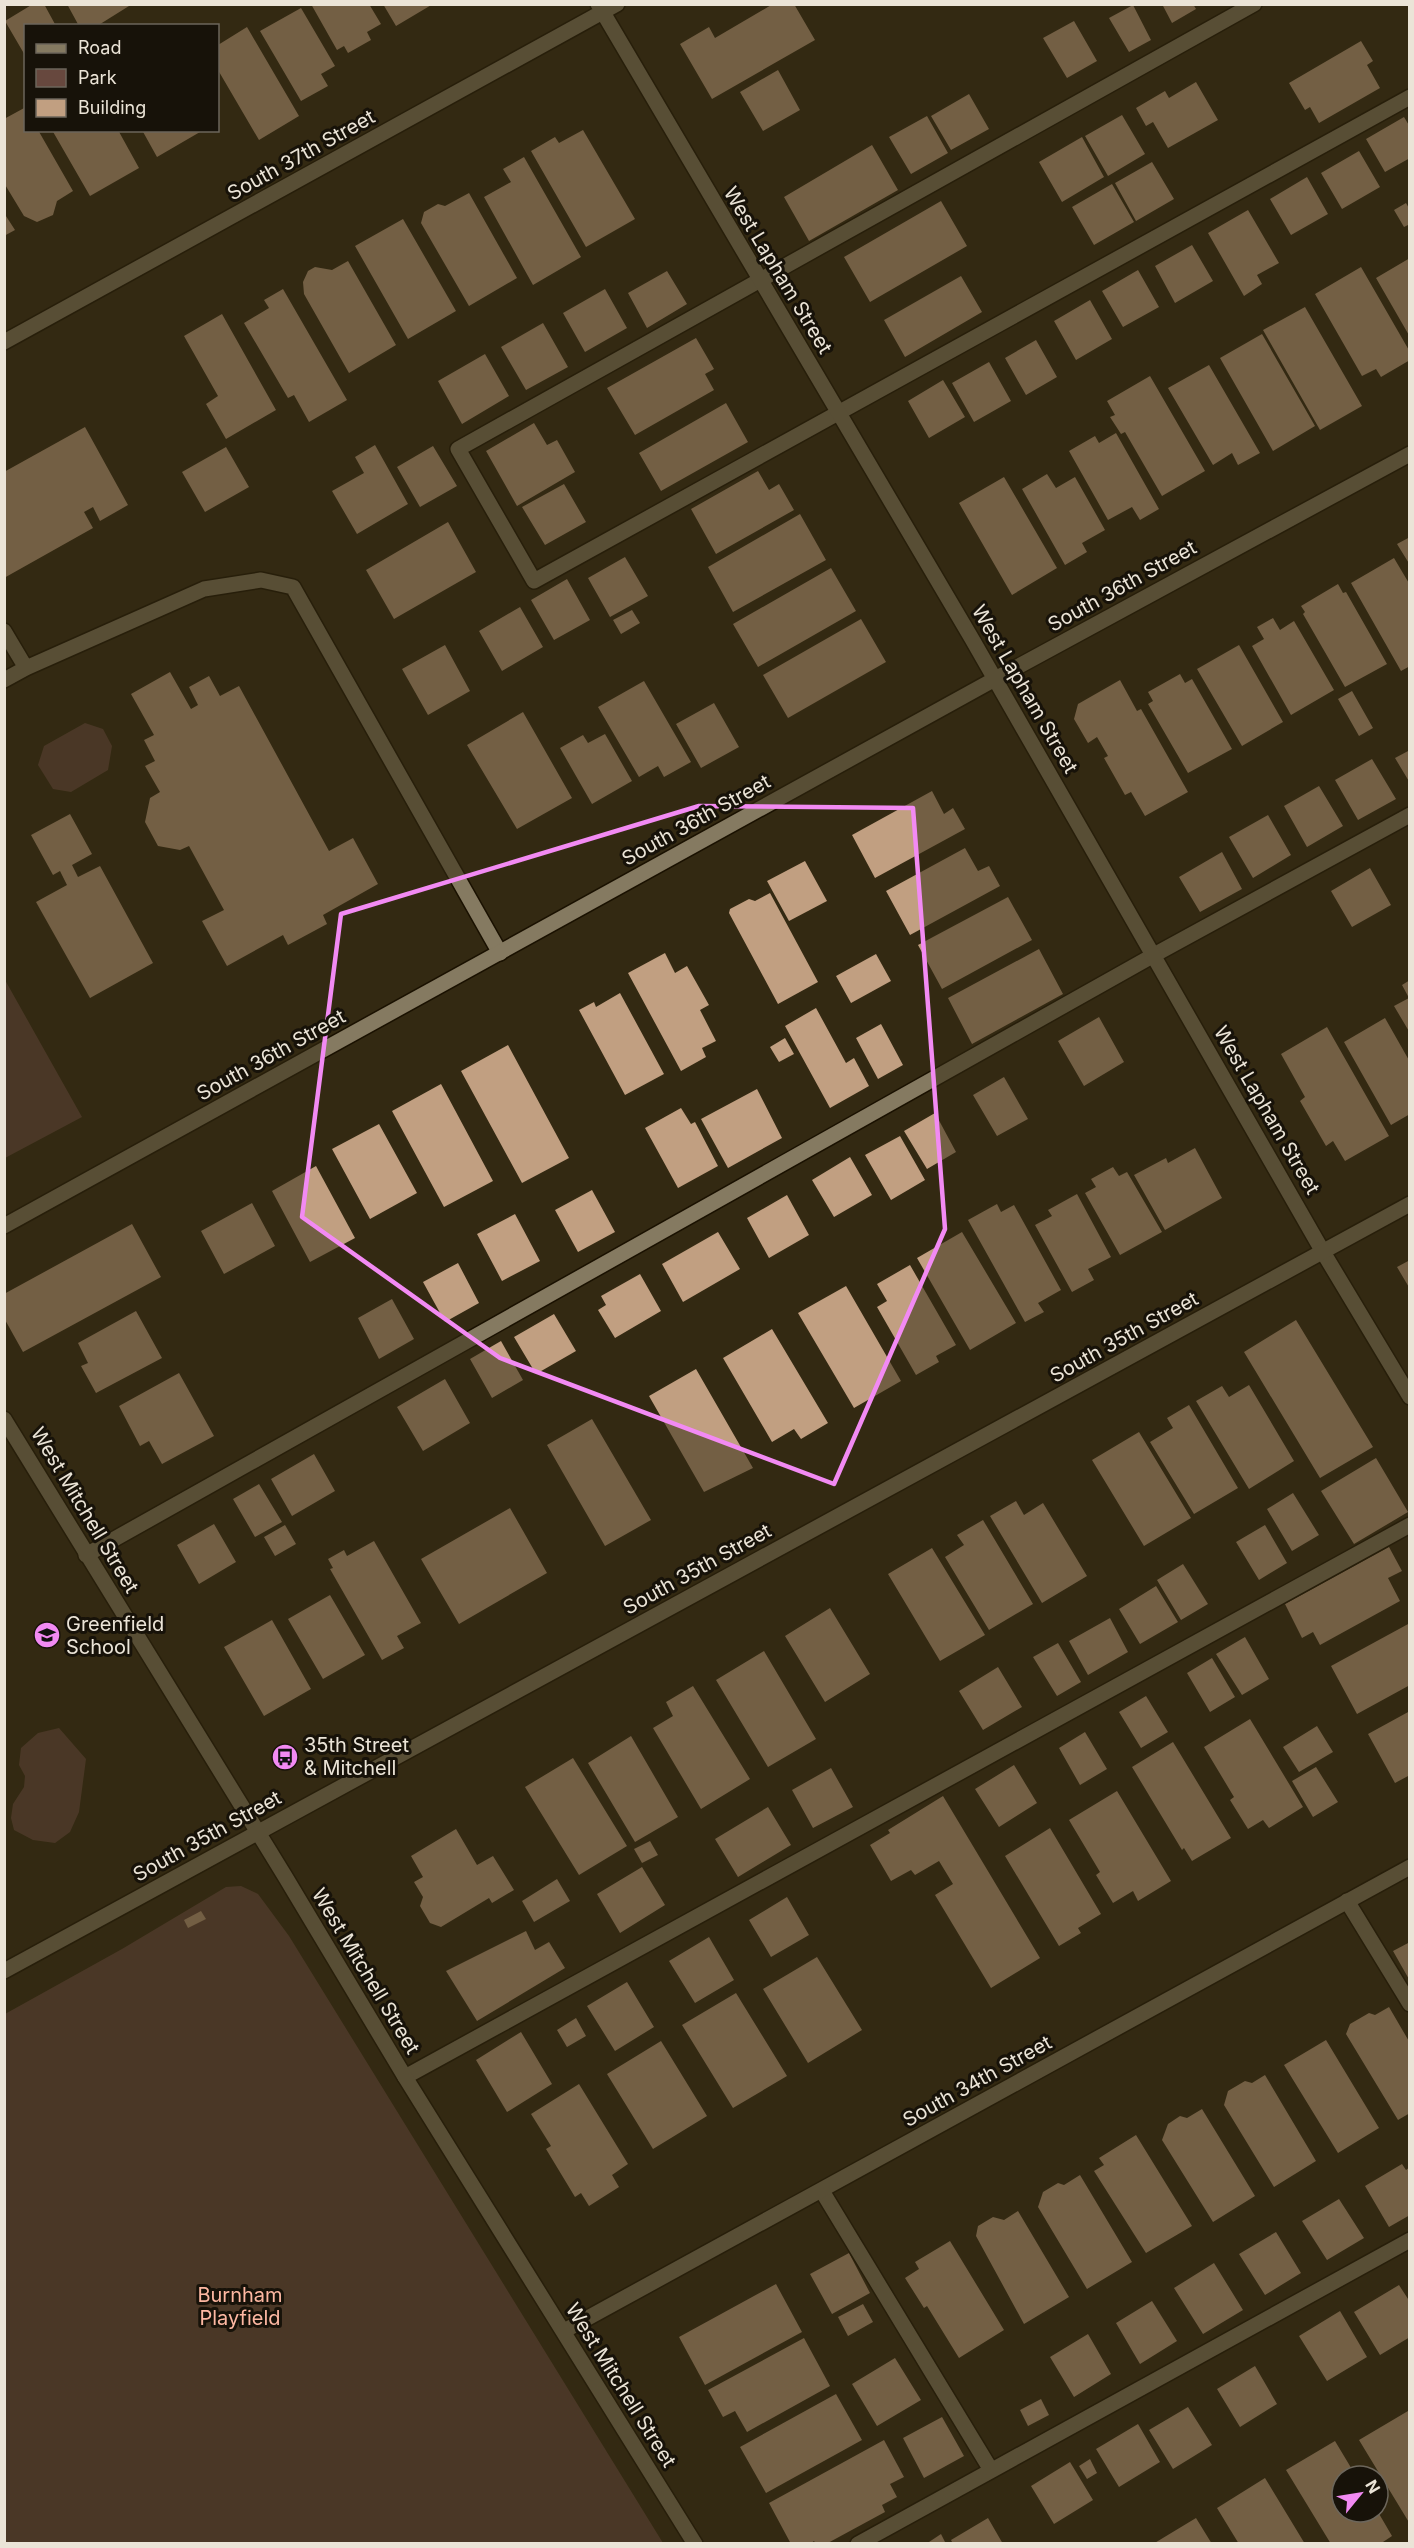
<svg xmlns="http://www.w3.org/2000/svg" width="1414" height="2548" font-family="Inter,sans-serif">
	<style>
		.green { fill: #67483e }
		.building { fill: #c19f81 }
		.lines { fill: none; stroke-linecap: round; stroke-linejoin: round }
		.service-casing { stroke: #1a1100; stroke-width: 18 }
		.minor-casing { stroke: #1a1100; stroke-width: 18 }
		.tertiary-casing { stroke: #1a1100; stroke-width: 18 }
		.secondary-casing { stroke: #1a1100; stroke-width: 18 }
		.service { stroke: #857a61; stroke-width: 15 }
		.minor { stroke: #857a61; stroke-width: 15 }
		.tertiary { stroke: #857a61; stroke-width: 15 }
		.secondary { stroke: #857a61; stroke-width: 15 }
		.marked { fill: none; stroke: #f28af3; stroke-width: 4.5; stroke-linejoin: round }
		.labels { text-anchor: middle; stroke-width: 6; stroke-linejoin: round; paint-order: stroke }
		.street-label { font-size: 20px; fill: #ebe4d7; stroke: #171209 }
		.poi-label { font-size: 20px; fill: #ebe4d7; stroke: #171209; text-anchor: start }
		.park-label { font-size: 20px; fill: #feb8a2; stroke: #171209 }
	</style>
	<rect width="100%" height="100%" fill="#332912"/>
	<path class="green" d="M85,723L103,729L112,746L108,770L71,792L53,789L38,765L44,746Z
		M5,980L82,1117L5,1158H4Z
		M59,1728L86,1759L79,1812L70,1832L55,1843L33,1840L14,1830L11,1818L13,1804L24,1787L25,1776L19,1765L21,1748L38,1733Z
		M241,1886L258,1894L289,1936L663,2543H5V2014L122,1949L226,1887Z"/>
	<path class="building" d="M33,4H44L56,26H26V57L5,21Z
		M67,4H128L129,6L97,26H79Z
		M311,4H369L381,24L367,32L371,40L348,53L344,46L337,50Z
		M383,4H433L396,26Z
		M773,4H794L815,40L712,99L680,44L709,27L715,38Z
		M1162,4H1193L1196,9L1172,23Z
		M1133,5L1151,40L1129,52L1109,18Z
		M301,8L335,66L321,74L328,86L301,101L260,31Z
		M1074,21L1097,61L1067,78L1043,38Z
		M247,27L299,116L259,140L218,70V45Z
		M1361,41L1373,61L1367,65L1380,88L1319,123L1310,107L1305,110L1289,83Z
		M778,70L800,110L763,131L740,92Z
		M1196,82L1218,120L1168,148L1153,122L1146,126L1136,108L1165,91L1169,98Z
		M969,94L989,129L951,150L931,116Z
		M26,107V130H38L73,191L57,201L53,215L37,222L24,216L4,183V119Z
		M1122,115L1145,154L1108,176L1085,136Z
		M927,116L948,153L911,174L889,137Z
		M1404,117L1410,127V158L1385,172L1366,139Z
		M52,130H118L139,168L90,196Z
		M142,130H199L200,132L157,157Z
		M583,130L635,219L586,247L531,151L555,137L559,143Z
		M1082,137L1104,177L1062,202L1039,162Z
		M872,145L898,190L809,241L784,197Z
		M1359,151L1380,187L1342,209L1321,173Z
		M524,157L581,257L533,285L484,197L511,182L503,169Z
		M1152,162L1174,199L1136,221L1115,183Z
		M1307,177L1328,214L1291,235L1270,199Z
		M1112,184L1134,222L1094,245L1072,207Z
		M469,193L517,278L469,306L421,223L424,212L438,204L445,206Z
		M941,201L967,246L870,302L844,257Z
		M1406,203L1410,210V224L1404,227L1394,210Z
		M1248,210L1279,263L1257,275L1262,284L1244,296L1208,233Z
		M4,213L15,230L4,236Z
		M403,219L456,311L408,339L355,246Z
		M1192,245L1213,281L1175,303L1155,266Z
		M1410,258V337L1376,278Z
		M348,261L396,345L349,373L304,294L303,282L308,271L315,267L332,270Z
		M1361,267L1410,352V360L1381,377L1376,369L1362,376L1315,294Z
		M1138,270L1159,307L1123,327L1102,291Z
		M667,271L687,304L647,328L628,293Z
		M961,276L982,312L905,357L884,320Z
		M283,289L347,400L309,422L294,395L288,398L244,323L269,308L264,300Z
		M605,289L627,328L585,352L563,313Z
		M1090,300L1112,339L1076,360L1054,321Z
		M1305,307L1362,406L1320,430L1263,330Z
		M222,314L276,410L226,439L206,404L218,396L184,336Z
		M543,323L568,367L526,390L501,347Z
		M1262,334L1315,426L1273,451L1220,358Z
		M696,338L714,369L705,374L714,390L635,435L607,388Z
		M1036,340L1057,377L1026,395L1005,358Z
		M485,354L509,396L462,424L438,381Z
		M989,362L1011,401L974,422L952,383Z
		M1209,365L1260,453L1238,465L1232,453L1213,465L1168,388Z
		M1150,376L1205,471L1162,496L1125,432L1121,434L1110,417L1115,415L1107,401Z
		M943,380L965,417L929,438L908,401Z
		M726,403L748,442L661,491L639,453Z
		M534,423L547,445L557,440L575,472L517,506L486,451Z
		M85,427L128,505L100,521L93,507L84,512L93,528L4,578V472Z
		M1116,433L1159,509L1140,520L1132,507L1108,520L1069,451L1095,436L1099,443Z
		M375,445L408,504L357,534L332,491L364,473L355,457Z
		M433,446L457,486L420,507L397,467Z
		M226,447L249,487L205,512L182,472Z
		M758,471L769,490L779,484L794,510L716,554L691,509Z
		M1047,474L1056,488L1075,477L1105,530L1082,543L1087,552L1065,565L1022,489Z
		M1004,477L1057,568L1012,595L959,503Z
		M564,484L586,522L545,545L522,507Z
		M800,514L826,560L733,612L708,567Z
		M448,522L476,572L394,619L366,570Z
		M1410,537V565L1397,544Z
		M625,557L648,596L610,617L588,578Z
		M1394,558L1410,585V666L1401,671L1351,583Z
		M831,568L856,611L758,667L733,624Z
		M567,579L590,620L554,640L531,600Z
		M1338,584L1343,593L1346,592L1387,664L1345,687L1303,614L1305,612L1301,606Z
		M520,607L543,647L502,671L479,631Z
		M632,610L640,623L621,634L613,620Z
		M1273,618L1280,630L1294,621L1334,690L1291,715L1252,646L1264,639L1257,627Z
		M861,619L886,662L788,718L763,675Z
		M445,645L470,691L428,715L402,669Z
		M1239,645L1283,722L1242,746L1197,669Z
		M170,672L191,709L198,705L189,687L209,676L220,696L239,686L329,851L353,838L378,884L323,915L327,924L288,945L283,935L227,966L202,921L224,910L189,846L180,850L158,846L145,822L150,798L160,792L145,766L155,761L144,740L154,735L131,694Z
		M1180,674L1185,683L1192,679L1232,749L1188,773L1148,704L1153,701L1148,692Z
		M1120,680L1137,711L1141,709L1188,792L1145,816L1131,792L1125,795L1104,758L1108,756L1097,737L1088,743L1074,719L1078,704Z
		M644,681L691,762L664,777L658,766L639,777L598,707Z
		M1352,691L1373,728L1359,736L1338,699Z
		M714,703L739,747L701,768L676,724Z
		M523,712L572,798L517,829L467,745Z
		M605,734L632,781L592,804L560,748L583,735L588,743Z
		M1410,750V783L1395,758Z
		M1372,759L1396,799L1358,820L1335,780Z
		M1319,786L1343,826L1307,847L1284,806Z
		M932,791L944,814L953,808L965,829L875,878L852,835Z
		M70,814L92,854L72,865L78,877L100,866L153,963L90,998L36,902L67,885L60,871L53,875L31,835Z
		M1268,815L1291,855L1253,878L1229,837Z
		M965,848L978,871L989,866L1000,886L910,935L886,891Z
		M1222,852L1242,889L1200,912L1179,877Z
		M805,861L827,901L789,921L767,881Z
		M1370,868L1391,905L1352,927L1331,891Z
		M770,893L818,982L778,1004L729,913L730,909L749,899L755,901Z
		M1008,897L1032,940L942,989L918,945Z
		M1039,949L1063,994L972,1044L948,998Z
		M665,953L675,973L687,966L709,1005L700,1010L716,1041L702,1048L706,1057L681,1071L628,973Z
		M876,954L891,981L851,1003L836,976Z
		M1410,980V1033L1394,1006L1409,998L1402,985Z
		M620,993L664,1074L625,1095L579,1010L594,1002L596,1007Z
		M816,1008L846,1063L854,1058L869,1086L830,1108L785,1026Z
		M1099,1017L1124,1062L1084,1086L1058,1041Z
		M1385,1018L1410,1062V1114L1391,1125L1344,1042Z
		M881,1024L903,1065L878,1079L856,1038Z
		M1327,1027L1389,1136L1345,1161L1333,1141L1326,1146L1300,1101L1305,1097L1281,1054Z
		M785,1038L794,1054L779,1062L770,1047Z
		M508,1045L569,1158L522,1183L461,1071Z
		M1004,1077L1028,1119L997,1136L973,1095Z
		M441,1084L493,1181L444,1207L392,1111Z
		M757,1089L782,1138L728,1168L701,1119Z
		M681,1108L691,1124L695,1122L718,1166L678,1188L645,1128Z
		M935,1113L956,1152L927,1169L904,1131Z
		M379,1124L417,1193L370,1219L332,1149Z
		M900,1136L925,1180L891,1200L865,1155Z
		M1195,1148L1222,1198L1165,1230L1134,1175L1166,1158L1168,1163Z
		M850,1157L872,1195L834,1217L812,1180Z
		M316,1166L355,1238L310,1262L272,1191Z
		M1113,1167L1119,1176L1127,1172L1162,1232L1120,1255L1085,1193L1096,1187L1091,1179Z
		M592,1190L615,1232L578,1252L555,1210Z
		M1077,1194L1111,1257L1088,1269L1094,1280L1072,1292L1035,1225L1052,1216L1048,1210Z
		M787,1195L809,1235L769,1258L747,1218Z
		M252,1203L275,1246L224,1274L201,1231Z
		M997,1204L1001,1212L1014,1205L1061,1290L1038,1303L1044,1312L1025,1322L968,1220Z
		M515,1214L540,1261L502,1281L477,1234Z
		M132,1224L161,1277L23,1352L4,1318V1294Z
		M718,1232L740,1269L683,1302L662,1264Z
		M962,1232L1016,1323L970,1350L917,1258Z
		M1410,1260V1289L1397,1267Z
		M458,1263L479,1303L445,1322L423,1282Z
		M910,1265L956,1345L936,1356L939,1362L916,1375L877,1307L887,1301L877,1284Z
		M640,1274L661,1311L615,1338L598,1310L606,1305L601,1296Z
		M846,1286L901,1381L854,1408L798,1313Z
		M392,1299L414,1339L379,1359L358,1318Z
		M136,1311L162,1358L96,1393L81,1366L88,1363L78,1343Z
		M554,1314L576,1351L536,1374L514,1337Z
		M1296,1320L1373,1447L1320,1478L1244,1352Z
		M772,1329L828,1423L801,1439L794,1429L772,1442L723,1358Z
		M501,1341L523,1380L492,1398L470,1359Z
		M696,1369L753,1468L704,1492L649,1396Z
		M179,1373L214,1436L162,1464L149,1441L140,1446L119,1406Z
		M445,1379L470,1423L423,1451L397,1407Z
		M1249,1385L1294,1461L1249,1489L1196,1401L1222,1386L1229,1397Z
		M1189,1405L1238,1488L1194,1514L1150,1442L1173,1428L1167,1418Z
		M592,1419L651,1520L605,1546L547,1445Z
		M1139,1432L1191,1518L1144,1546L1092,1460Z
		M314,1454L335,1491L292,1516L271,1479Z
		M1376,1458L1408,1512L1354,1544L1321,1491Z
		M259,1484L282,1522L255,1537L233,1499Z
		M1293,1493L1319,1535L1292,1551L1267,1509Z
		M1016,1501L1024,1515L1043,1503L1087,1576L1042,1603L990,1516Z
		M510,1508L547,1573L459,1624L421,1559Z
		M983,1520L1033,1604L989,1630L945,1557L964,1545L957,1535Z
		M214,1524L236,1562L199,1584L177,1545Z
		M285,1525L296,1544L275,1556L264,1537Z
		M1265,1525L1287,1563L1259,1580L1236,1542Z
		M374,1541L421,1623L397,1636L404,1648L382,1660L330,1569L333,1568L328,1559L344,1550L347,1556Z
		M1389,1547L1402,1571L1388,1578L1400,1601L1320,1645L1313,1632L1302,1638L1285,1604Z
		M932,1548L985,1635L940,1661L888,1574Z
		M1183,1564L1208,1604L1181,1620L1157,1580Z
		M1156,1586L1178,1622L1140,1644L1119,1609Z
		M330,1595L365,1655L323,1679L288,1619Z
		M830,1608L870,1674L825,1702L785,1636Z
		M1110,1618L1128,1652L1088,1675L1069,1641Z
		M272,1620L311,1689L264,1716L224,1647Z
		M1410,1623V1685L1357,1714L1331,1666Z
		M1245,1637L1269,1679L1242,1695L1216,1654Z
		M1058,1643L1081,1682L1057,1696L1033,1657Z
		M764,1651L816,1739L768,1767L716,1680Z
		M1212,1658L1235,1697L1210,1712L1187,1673Z
		M998,1667L1022,1707L983,1730L959,1691Z
		M693,1686L750,1779L701,1809L653,1728L673,1716L666,1702Z
		M1146,1696L1168,1732L1141,1748L1119,1712Z
		M1410,1711V1775L1395,1783L1368,1734Z
		M1250,1719L1303,1807L1269,1828L1263,1820L1248,1829L1230,1800L1234,1797L1204,1747Z
		M1317,1726L1333,1752L1299,1772L1283,1747Z
		M1085,1732L1107,1769L1080,1785L1059,1748Z
		M631,1736L678,1817L635,1842L588,1763Z
		M1173,1742L1231,1838L1192,1861L1184,1848L1182,1850L1132,1767Z
		M573,1758L627,1846L579,1875L525,1787Z
		M1014,1765L1037,1803L999,1827L975,1789Z
		M1316,1767L1338,1802L1313,1817L1292,1781Z
		M831,1768L853,1807L813,1828L792,1790Z
		M1117,1791L1171,1881L1138,1901L1133,1891L1113,1903L1096,1875L1100,1872L1069,1820Z
		M943,1796L1040,1958L991,1988L935,1895L953,1884L939,1861L915,1875L911,1870L891,1881L870,1845L890,1833L888,1830Z
		M768,1807L791,1845L738,1877L715,1839Z
		M1050,1828L1101,1914L1078,1928L1081,1933L1059,1946L1005,1856Z
		M456,1829L477,1865L493,1856L514,1890L492,1903L489,1898L441,1927L430,1923L420,1906L423,1897L414,1882L423,1877L411,1856Z
		M650,1841L658,1855L642,1863L634,1849Z
		M642,1867L665,1905L620,1933L597,1894Z
		M557,1879L570,1901L534,1922L522,1901Z
		M787,1897L809,1935L771,1957L749,1920Z
		M201,1911L206,1919L188,1928L184,1920Z
		M526,1931L535,1950L549,1942L565,1968L477,2021L446,1971Z
		M709,1937L734,1980L695,2003L669,1961Z
		M1410,1942V1981L1393,1951Z
		M817,1957L862,2030L808,2063L763,1989Z
		M627,1982L654,2027L615,2051L587,2006Z
		M736,1993L787,2076L733,2108L682,2025Z
		M1389,2007L1410,2043V2113L1398,2120L1346,2034L1350,2024L1369,2013L1375,2015Z
		M576,2018L586,2036L567,2047L557,2030Z
		M521,2032L552,2084L507,2112L476,2060Z
		M1326,2040L1379,2128L1338,2153L1284,2065Z
		M661,2041L707,2116L653,2149L607,2074Z
		M1265,2075L1316,2161L1274,2187L1224,2105L1228,2091L1245,2081L1252,2083Z
		M579,2084L628,2164L612,2175L619,2187L589,2206L581,2193L575,2197L546,2149L551,2146L531,2114Z
		M1202,2109L1255,2196L1213,2222L1162,2140L1168,2124L1180,2116L1187,2118Z
		M1136,2135L1192,2226L1146,2253L1094,2171L1104,2165L1099,2158Z
		M1402,2164L1406,2170L1410,2167V2215L1389,2227L1365,2186Z
		M1080,2175L1132,2262L1087,2289L1038,2207L1043,2192L1058,2183L1064,2185Z
		M1339,2199L1364,2238L1327,2260L1302,2221Z
		M1018,2211L1069,2297L1024,2324L976,2236L978,2226L993,2217L1004,2220Z
		M1276,2232L1301,2273L1265,2295L1239,2254Z
		M950,2241L1004,2330L959,2358L927,2306L924,2308L905,2278L919,2269L915,2262Z
		M849,2253L870,2293L832,2314L810,2274Z
		M1214,2263L1243,2310L1203,2334L1174,2288Z
		M776,2284L802,2332L705,2385L679,2337Z
		M1399,2285L1410,2302V2337L1380,2355L1354,2312Z
		M1152,2301L1177,2341L1140,2364L1116,2323Z
		M863,2304L873,2322L848,2336L838,2317Z
		M1340,2311L1367,2357L1327,2381L1299,2336Z
		M1088,2334L1111,2374L1074,2397L1050,2357Z
		M804,2338L830,2386L747,2432L735,2411L723,2417L708,2390Z
		M895,2358L921,2400L877,2426L852,2384Z
		M1255,2366L1277,2404L1240,2427L1217,2389Z
		M836,2394L862,2440L766,2493L740,2447Z
		M1041,2399L1049,2415L1028,2426L1020,2410Z
		M1188,2407L1212,2445L1173,2469L1149,2430Z
		M1408,2411L1410,2413V2524L1359,2440Z
		M942,2417L964,2456L924,2478L903,2438Z
		M1138,2424L1160,2462L1119,2487L1096,2449Z
		M884,2440L904,2477L890,2484L897,2497L882,2505L885,2512L826,2544H816L814,2541L810,2544H791L769,2503Z
		M1335,2441L1356,2476H1342V2512H1378L1392,2536L1380,2544H1331L1286,2470Z
		M1090,2459L1097,2473L1087,2479L1079,2466Z
		M1070,2462L1093,2500L1054,2524L1031,2486Z
		M1265,2478L1305,2544H1239L1217,2508Z
		M988,2518L1003,2544H953L951,2540Z
		M1196,2518L1212,2544H1153Z
		M941,2534L946,2544H926Z"/>
	<g class="lines">
		<defs>
			<path id="service" d="M1254,4L458,449L534,581L1410,97
				M4,631L26,668
				M4,680L26,668L204,589L261,580L293,587L500,953
				M86,1555L1154,955L1410,815
				M1347,1901L1410,2004
				M405,2077L1410,1525
				M822,2191L991,2470
				M858,2544L1410,2240"/>
			<path id="minor" d="M598,4L972,639L1323,1252L1410,1397
				M4,342L617,4
				M4,1226L995,679L1410,454
				M564,2331L1410,1867"/>
			<path id="tertiary" d="M4,1419L286,1878L405,2077L695,2544"/>
			<path id="secondary" d="M4,1971L1410,1204"/>
		</defs>
		<use href="#service" class="service-casing"/>
		<use href="#minor" class="minor-casing"/>
		<use href="#tertiary" class="tertiary-casing"/>
		<use href="#secondary" class="secondary-casing"/>
		<use href="#service" class="service"/>
		<use href="#minor" class="minor"/>
		<use href="#tertiary" class="tertiary"/>
		<use href="#secondary" class="secondary"/>
	</g>
	<path d="M0 0H1414V2548H0ZM699,806L913,808L945,1229L834,1484L500,1358L302,1217L341,914Z" fill="#332912" fill-opacity=".55" fill-rule="evenodd"/>
	<path class="marked" d="M699,806L913,808L945,1229L834,1484L500,1358L302,1217L341,914Z"/>
	<defs>
		<symbol id="school-disc" viewBox="-11 -11 22 22"><circle r="9.5" fill="#f28af3" stroke="#171209"/><path d="M0-5L7-2L0 1L-7-2ZM-4 1L0 2.5L4 1V4Q0 6-4 4Z" fill="#111"/></symbol>
		<symbol id="bus-disc" viewBox="-11 -11 22 22"><circle r="9.5" fill="#f28af3" stroke="#171209"/><path d="M-5-6H5V4H4V6H2V4H-2V6H-4V4H-5ZM-3.5-4V0h7V-4ZM-3.5 1.2v1.5H-2V1.2ZM2 1.2v1.5H3.5V1.2Z" fill="#111"/></symbol>
	</defs>
	<g fill-rule="evenodd">
		<use href="#school-disc" x="32" y="1620" width="30" height="30"/>
		<use href="#bus-disc" x="270" y="1742" width="30" height="30"/>
	</g>
	<g class="labels">
		<g class="street-label">
			<text transform="translate(301 155) rotate(-29)" y="7">South 37th Street</text>
			<text transform="translate(778 270) rotate(59)" y="7">West Lapham Street</text>
			<text transform="translate(1122 586) rotate(-29)" y="7">South 36th Street</text>
			<text transform="translate(1025 689) rotate(60)" y="7">West Lapham Street</text>
			<text transform="translate(696 820) rotate(-29)" y="7">South 36th Street</text>
			<text transform="translate(271 1055) rotate(-29)" y="7">South 36th Street</text>
			<text transform="translate(1267 1110) rotate(60)" y="7">West Lapham Street</text>
			<text transform="translate(1124 1337) rotate(-29)" y="7">South 35th Street</text>
			<text transform="translate(85 1510) rotate(59)" y="7">West Mitchell Street</text>
			<text transform="translate(697 1569) rotate(-29)" y="7">South 35th Street</text>
			<text transform="translate(207 1836) rotate(-29)" y="7">South 35th Street</text>
			<text transform="translate(366 1971) rotate(59)" y="7">West Mitchell Street</text>
			<text transform="translate(977 2081) rotate(-29)" y="7">South 34th Street</text>
			<text transform="translate(621 2385) rotate(58)" y="7">West Mitchell Street</text>
		</g>
		<g class="poi-label">
			<text x="66" y="1631">Greenfield<tspan x="66" dy="23">School</tspan></text>
			<text x="304" y="1752">35th Street<tspan x="304" dy="23">&amp; Mitchell</tspan></text>
		</g>
		<g class="park-label">
			<text x="240" y="2302">Burnham<tspan x="240" dy="23">Playfield</tspan></text>
		</g>
	</g>
	<rect width="1414" height="2548" fill="none" stroke="#ebe4d7" stroke-width="12"/>
	<rect x="24" y="24" width="195" height="108" fill="#171209" stroke="#6c665b" stroke-width="1.5"/>
	<rect x="36" y="44" width="30" height="9" fill="#857a61" stroke="#6c665b" stroke-width="1.5"/>
	<text x="78" y="54" font-size="18" fill="#ebe4d7">Road</text>
	<rect x="36" y="69" width="30" height="18" fill="#67483e" stroke="#6c665b" stroke-width="1.5"/>
	<text x="78" y="84" font-size="18" fill="#ebe4d7">Park</text>
	<rect x="36" y="99" width="30" height="18" fill="#c19f81" stroke="#6c665b" stroke-width="1.5"/>
	<text x="78" y="114" font-size="18" fill="#ebe4d7">Building</text>
	<g transform="translate(1360 2494) rotate(60)"><circle r="28" fill="#171209" stroke="#6c665b" stroke-width="1.5"/>
	<path d="M0-4.5L10 22L0 15L-10 22Z" fill="#f28af3"/>
	<text y="-9" font-size="16" font-weight="bold" text-anchor="middle" fill="#ebe4d7">N</text>
	</g>
</svg>
